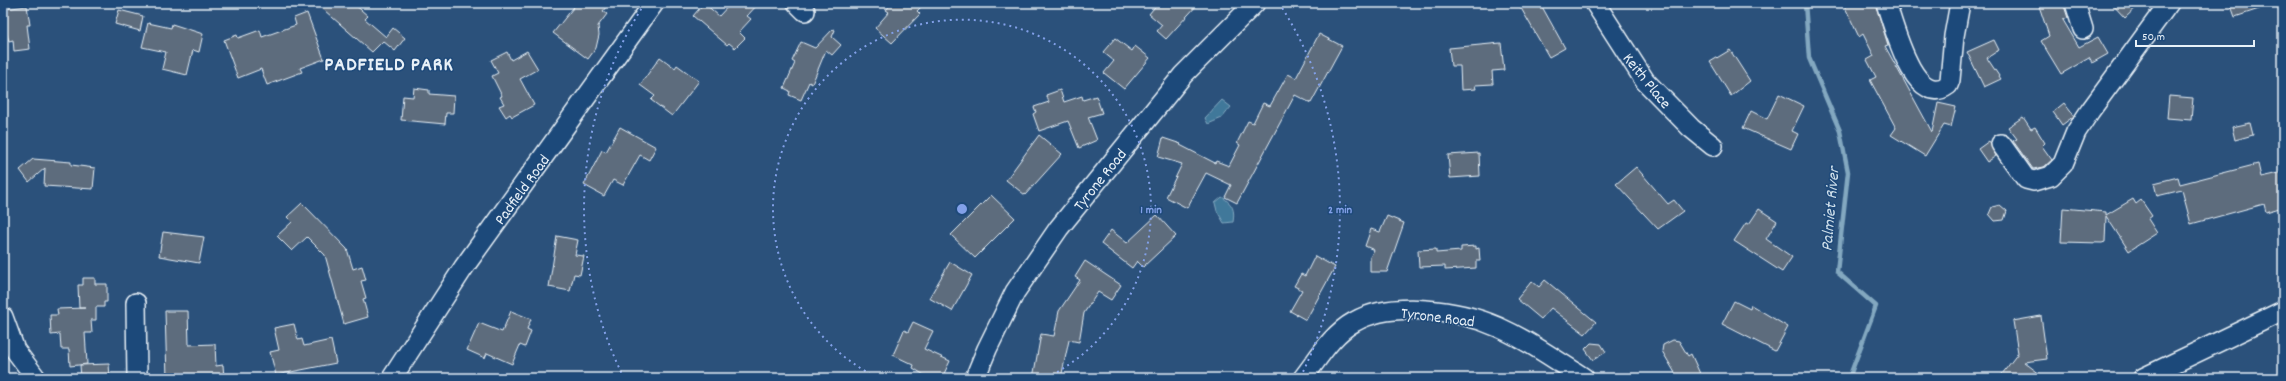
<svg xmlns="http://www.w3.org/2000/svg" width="2286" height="381" font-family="Dekko,sans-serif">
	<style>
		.water { fill: #40789a; stroke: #83a8c0 }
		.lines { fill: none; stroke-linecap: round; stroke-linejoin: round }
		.stream { stroke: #83a8c0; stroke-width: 4.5 }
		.building { fill: #5d6c7d; stroke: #e8f1f8 }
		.minor-casing { stroke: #e8f1f8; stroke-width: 22 }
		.minor { stroke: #1f4a7a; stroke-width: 19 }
		.ring { fill: none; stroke: #82a0e8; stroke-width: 2; stroke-dasharray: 2 4 }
		.labels { text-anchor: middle; stroke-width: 3; stroke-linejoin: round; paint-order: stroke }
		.street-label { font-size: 16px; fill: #e8f1f8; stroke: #1f4a7a }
		.water-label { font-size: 17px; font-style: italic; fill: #cfdfea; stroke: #1f4a7a }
		.district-label { font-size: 20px; font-weight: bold; letter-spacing: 1px; fill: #e8f1f8; stroke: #1f4a7a }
		.centre { fill: #82a0e8; stroke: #1f4a7a; stroke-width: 2 }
		.ring-label { font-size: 12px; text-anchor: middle; font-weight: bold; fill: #82a0e8; stroke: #1f4a7a; stroke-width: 3; stroke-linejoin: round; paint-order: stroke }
	</style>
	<rect width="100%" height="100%" fill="#2b517b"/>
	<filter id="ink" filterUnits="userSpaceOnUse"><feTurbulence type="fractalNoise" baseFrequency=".025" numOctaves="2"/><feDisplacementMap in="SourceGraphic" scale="8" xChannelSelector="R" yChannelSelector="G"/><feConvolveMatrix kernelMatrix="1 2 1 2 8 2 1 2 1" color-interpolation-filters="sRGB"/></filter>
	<g filter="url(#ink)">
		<path class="water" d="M1222,100L1231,107L1222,118L1208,124L1205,118Z
			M1222,197C1233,204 1235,210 1233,222L1224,223L1217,211L1215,203Z"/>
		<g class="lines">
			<path class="stream" d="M1805,3L1809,58L1840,131L1848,172L1837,272L1876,306L1849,378"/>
		</g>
		<path class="building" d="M316,3H353L368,16L365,19L386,37L393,28L405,38L395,51L383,41L372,52Z
			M577,3H609L603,11L607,14L598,26L599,35L596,48L588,59L553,33Z
			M704,3L719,16L731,3H759L747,16L751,19L739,32L745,38L735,48L729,43L727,45L693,16Z
			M892,3H925L917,11L920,14L892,43L875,28L889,12L886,10Z
			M1158,3H1199L1166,39L1157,31L1162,25L1149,14Z
			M1518,3H1540L1565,48L1549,57Z
			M1843,3H1875L1888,45L1885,46L1932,132L1938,103L1956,107L1951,127L1944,125L1925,156L1891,135L1896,128L1870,80L1876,77L1867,60L1874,56L1863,34L1859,37Z
			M2038,3H2063L2068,18L2063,20L2079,47L2098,37L2108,54L2092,63L2089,58L2061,74L2041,41L2049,36Z
			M2111,3H2141L2125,18Z
			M2230,3H2271V5L2235,17Z
			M27,6L30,25H27L30,49L14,51L13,40L9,41L6,32L4,9Z
			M119,10L143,16L140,31L115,24Z
			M307,13L324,59L300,68L302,72L267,85L261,69L238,78L224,40L237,35L238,38L260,30L262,37L296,25L294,18Z
			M148,23L171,28L172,24L203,34L199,52L193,50L187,75L162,69L166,52L142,47Z
			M833,29L835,30L832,37L841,45L832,55L826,50L812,84L809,82L801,100L789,95L790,91L784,88L795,63L792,61L801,42L815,48Z
			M1319,34L1342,46L1311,103L1295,95L1237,203L1225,197L1231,185L1206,173L1187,208L1166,197L1182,164L1158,157L1163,138L1181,144L1180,145L1215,163L1216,161L1229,166L1240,145L1237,143L1248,121L1253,123L1263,103L1270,106L1288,74L1296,78Z
			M1115,38L1132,51L1135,46L1150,58L1124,89L1104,73L1114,61L1103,52Z
			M1994,40L1999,50L1987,58L2001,79L1984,87L1967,52Z
			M1501,43L1504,70L1492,71L1493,84L1475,85L1476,89L1461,90L1460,66H1451L1449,48Z
			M1730,50L1750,81L1731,96L1710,62Z
			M527,51L538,69L520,79L534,105L512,117L510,114L506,117L499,106L504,104L500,97L502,96L492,76L498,73L491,60L507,52L511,60Z
			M660,57L675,68L677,65L699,81L672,116L651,100L655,96L640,85Z
			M414,88L429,90V94L454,96L453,113H446L445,124L401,120L403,96L413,97Z
			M1060,90L1064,102L1082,96L1083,100L1096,96L1102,113L1088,117L1097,140L1079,148L1068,121L1039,131L1033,114L1036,112L1034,107L1049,102L1046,95Z
			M1779,94L1804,106L1792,131L1798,134L1791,149L1743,128L1751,111L1767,119Z
			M2169,96L2193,98L2191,120L2167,118Z
			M2064,103L2074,116L2062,125L2053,112Z
			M2023,117L2031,129L2035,127L2045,143L2042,146L2052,160L2044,167L2033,169L2013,141L2017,139L2008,127Z
			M2250,123L2253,135L2235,140L2232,127Z
			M620,127L656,147L649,160L640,155L623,185L613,180L604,196L584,185L602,150L606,152Z
			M1039,135L1062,154L1025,195L1006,180Z
			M1989,141L1996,156L1987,162L1978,149Z
			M1479,153L1480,176L1450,178L1448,155Z
			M33,159L71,162V165L95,168L93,189L44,186L45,168L29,182L20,170Z
			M2258,164L2261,177L2283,172V207L2266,212L2264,204L2191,224L2182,190L2157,196L2154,183L2178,177L2180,184Z
			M1636,167L1668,204L1674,200L1683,211L1658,229L1616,184Z
			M991,195L1015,218L975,258L951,235Z
			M2133,199L2136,204L2141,200L2152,216L2148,219L2157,233L2129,251L2106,216L2105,242L2102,243L2061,242L2063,208L2106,212V215Z
			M302,203L347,249L353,269L362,266L366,280L361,281L366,298L363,299L368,317L344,324L325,255L307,237L292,251L277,236L292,222L287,217Z
			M2000,205L2007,211L2004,220L1995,221L1989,214L1992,207Z
			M1759,209L1777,221L1766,239L1792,257L1782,272L1734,241L1746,223L1749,224Z
			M1157,215L1176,236L1143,267L1137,261L1132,268L1101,244L1111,230L1127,243Z
			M1387,216L1404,223L1387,272H1370V257L1374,250L1365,246L1371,229L1380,232Z
			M163,232L204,237L199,263L159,256Z
			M557,236L578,240L575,255L584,256L580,275L574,274L570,291L549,287Z
			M1476,246V249L1479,248L1480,261H1476V268L1445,270V266L1419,267L1418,250L1436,249V253L1461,251V247Z
			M1315,256L1335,267L1306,320L1290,311L1302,290L1294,286L1301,274L1305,276Z
			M1085,261L1121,285L1111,300L1098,292L1084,313L1079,342L1069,340L1061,378H1033L1041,334L1054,336L1059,311L1080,280L1075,277Z
			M950,262L972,275L952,311L929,298Z
			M83,278H95V284H107V302H104V307H96V320H91L92,333H85L87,364L70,366L69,349H61L60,334L51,335L50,315H58L57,309L85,308H79L78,285H83Z
			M1545,280L1596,322L1585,334L1551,308L1541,319L1517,299L1532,281L1539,287Z
			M1734,301L1750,309L1751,305L1788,327L1775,351L1722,324Z
			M165,311H188L189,345L215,344L216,366L223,365L224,378H167Z
			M511,311L531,319L527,329L531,331L525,347L520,345L512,364L487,353L485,358L467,350L479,323L502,332Z
			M2041,316L2047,359L2024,362L2045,378H1999L2018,353L2013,321Z
			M913,322L933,331L924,349L950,361L942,378H929L913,368L914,365L893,355L904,330L908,332Z
			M294,324L298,340L302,339L304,346L331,340L336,363L276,375L270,352L279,350L274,328Z
			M1673,340L1679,341L1688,356L1691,354L1702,378H1678L1662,351L1663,345Z
			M1591,343L1601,344L1606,352L1593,360L1585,349Z
			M109,364L110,378H81L80,365Z"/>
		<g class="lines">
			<defs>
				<path id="minor" d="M797,3L805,11
					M1595,3L1645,81L1691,128L1713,146
					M1886,3C1893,23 1914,110 1948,85L1950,80L1954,36L1960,3
					M2075,3L2083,29
					M2001,144L2026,179L2034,181L2051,176L2063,164L2076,132L2090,111L2169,3
					M136,303L137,378
					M3,317L15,350L36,378
					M392,378L464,267L654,3
					M975,378L987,349L1015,292L1059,228L1183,75L1255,3
					M1303,378C1318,359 1332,334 1354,322C1392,300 1460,310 1498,327C1529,341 1556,360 1584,378
					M2143,378L2283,311"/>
			</defs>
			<use href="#minor" class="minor-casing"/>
			<use href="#minor" class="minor"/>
		</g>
	</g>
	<g class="ring">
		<path d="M876 377A189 189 0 1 1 1048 377"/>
		<path d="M624 378A378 378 0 0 1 645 3M1279 3A378 378 0 0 1 1300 378"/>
	</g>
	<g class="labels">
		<g class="street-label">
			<text transform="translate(1648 80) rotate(51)" y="6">Keith Place</text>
			<text transform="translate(1099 179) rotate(-51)" y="6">Tyrone Road</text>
			<text transform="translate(521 189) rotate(-54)" y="6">Padfield Road</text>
			<text transform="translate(1438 316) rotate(7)" y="6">Tyrone Road</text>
		</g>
		<g class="water-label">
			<text transform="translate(1829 209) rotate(-85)" y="6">Palmiet River</text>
		</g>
		<g class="district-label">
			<text x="389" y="70">PADFIELD PARK</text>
		</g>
	</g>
	<circle cx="962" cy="209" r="6" class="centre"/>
	<g class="ring-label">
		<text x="1151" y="213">1 min</text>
		<text x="1340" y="213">2 min</text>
	</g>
	<rect width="2286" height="381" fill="none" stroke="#1f4a7a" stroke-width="16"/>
	<rect x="8" y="8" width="2270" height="365" fill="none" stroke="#e8f1f8" stroke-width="1.5" filter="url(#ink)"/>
	<path d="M2136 40v6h118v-6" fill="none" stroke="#e8f1f8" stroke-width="2"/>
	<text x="2142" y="40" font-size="12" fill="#e8f1f8" stroke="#1f4a7a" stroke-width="3" paint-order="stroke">50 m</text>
</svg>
